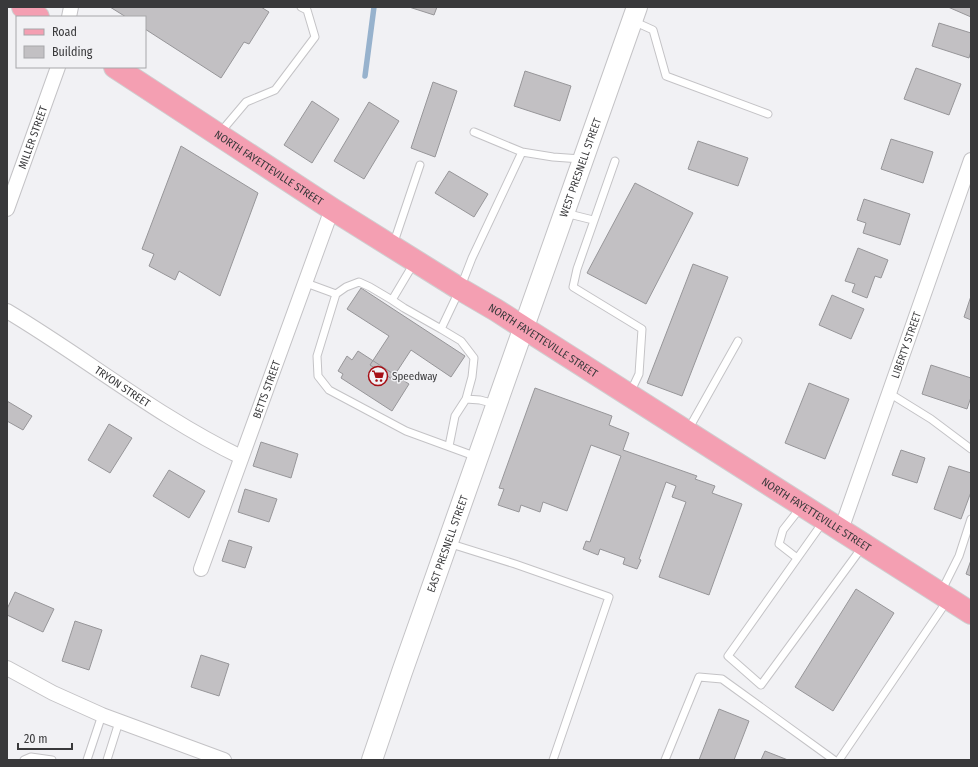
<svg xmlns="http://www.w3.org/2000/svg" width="978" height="767" font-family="'Fira Sans Condensed',sans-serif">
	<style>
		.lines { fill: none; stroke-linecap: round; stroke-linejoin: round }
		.stream { stroke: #97b2cd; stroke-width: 5.5 }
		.building { fill: #c2c0c3; stroke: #979699 }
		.lane-casing { stroke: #c4c3c6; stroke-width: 9 }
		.street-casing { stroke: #c4c3c6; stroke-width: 16 }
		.secondary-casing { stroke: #c4c3c6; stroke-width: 22 }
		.primary-casing { stroke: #cfcfd0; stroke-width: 24 }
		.lane { stroke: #fff; stroke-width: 7 }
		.street { stroke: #fff; stroke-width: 14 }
		.secondary { stroke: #fff; stroke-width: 20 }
		.primary { stroke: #f49fb2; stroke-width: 22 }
		.labels { text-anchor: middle; stroke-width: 3; stroke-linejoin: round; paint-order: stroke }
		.street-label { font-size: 11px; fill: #39393b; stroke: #f1f1f4 }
		.poi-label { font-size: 11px; fill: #39393b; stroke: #f1f1f4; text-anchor: start }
	</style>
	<rect width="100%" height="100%" fill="#f1f1f4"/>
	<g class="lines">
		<path class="stream" d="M365,76L374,7"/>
	</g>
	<path class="building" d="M110,7H261L269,12L249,44L244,42L221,78L145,29V17H126Z
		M409,7H437L434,15Z
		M948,7H971V17Z
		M939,23L971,33V51L969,58L932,46Z
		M916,68L961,84L949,115L904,99Z
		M525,71L571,86L560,121L514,106Z
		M433,82L457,91L435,157L411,148Z
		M312,101L339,119L312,163L284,145Z
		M369,102L399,121L364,179L334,161Z
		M891,139L933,152L923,183L881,169Z
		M698,141L748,158L738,186L688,169Z
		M181,146L258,193L220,296L179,271L175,280L149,266L154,254L142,249Z
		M449,171L488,194L474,217L435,193Z
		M635,183L693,213L646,304L587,273Z
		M864,199L910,214L900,245L863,233L866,223L857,220Z
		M858,248L888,260L881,278L875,276L867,298L852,292L855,284L845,281Z
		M693,264L728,277L682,396L647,383Z
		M361,288L465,356L451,377L411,350L392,379L370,365L389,336L347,309Z
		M832,295L864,309L851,339L819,325Z
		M971,296V320L964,317Z
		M358,351L409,384L392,411L341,378L343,374L338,371L347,356L352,360Z
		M931,365L971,378V397L967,409L922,394Z
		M809,383L849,399L825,459L785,443Z
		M535,388L612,416L609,425L629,433L623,450L697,476L695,479L715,486L712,493L742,504L709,595L659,577L686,502L672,497L676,486L666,482L639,559L641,560L637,569L623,564L625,558L600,549L598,555L583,549L586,541L590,542L621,456L591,445L567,511L543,502L540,512L521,505L519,512L498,505L504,489L499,488Z
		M7,401L32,416L23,430L7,421Z
		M109,424L132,438L110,473L88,460Z
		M261,442L298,454L291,478L253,466Z
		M901,450L925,458L917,483L892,475Z
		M949,466L971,473V492L961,519L934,509Z
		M169,470L205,491L189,518L153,496Z
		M245,489L277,499L269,522L238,512Z
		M229,540L252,547L245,568L222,561Z
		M971,560V576L966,574Z
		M856,589L894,613L833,711L795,687Z
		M15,592L54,609L43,632L7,615V609Z
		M75,621L102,630L89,670L62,661Z
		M201,655L229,664L219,696L191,687Z
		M719,709L749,721L734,760H699Z
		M765,751L788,760H761Z"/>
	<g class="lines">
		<defs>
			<path id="lane" d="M633,21L653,30L666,76L768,114
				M474,132L522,152
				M219,134L246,102L275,90L315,37L307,10L301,7
				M615,161L577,269L573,287L642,329L639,374L630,393
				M565,213L593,220
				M393,245L420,165
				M414,263L392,300L404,308L441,329L460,289L472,258L522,152L553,157L581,159
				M306,283L336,294L317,356L318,376L329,390L406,431L477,457
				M336,294L346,287L359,282L370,287L392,300
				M441,329L461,341L474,358L472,377L466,399
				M889,393L931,419L971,449
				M688,430L738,341
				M449,446L455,416L466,399L480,400L495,404
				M823,522L728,656L761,685L863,546
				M448,543L515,564L609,597L553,760
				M797,558L779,544L783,530L801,507
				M941,592L959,556L971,519
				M24,760L31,757L52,760
				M87,760L102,715
				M107,760L119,722
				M665,760L699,677L722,679L834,760
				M839,760L947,601"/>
			<g id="street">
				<path d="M69,17L71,7"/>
				<path id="s1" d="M7,209L58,67"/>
				<path id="s2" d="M7,311C86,358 158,417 241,457"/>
				<path id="s3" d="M841,530L971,160"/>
				<path id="s4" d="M201,569L332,209"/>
				<path d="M7,668L53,693L102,715L224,760"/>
			</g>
			<g id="secondary">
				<path id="s5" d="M372,760L402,672L637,7"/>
			</g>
			<g id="primary">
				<path d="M23,7L38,17"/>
				<path id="s6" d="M115,67L332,209L460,289L496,310L971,613"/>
			</g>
		</defs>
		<use href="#lane" class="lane-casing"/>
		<use href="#street" class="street-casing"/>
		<use href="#secondary" class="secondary-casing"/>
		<use href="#primary" class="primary-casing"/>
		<use href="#lane" class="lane"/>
		<use href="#street" class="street"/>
		<use href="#secondary" class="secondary"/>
		<use href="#primary" class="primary"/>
	</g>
	<defs>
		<symbol id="supermarket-ring" viewBox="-11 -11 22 22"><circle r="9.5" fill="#f1f1f4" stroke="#a60f15" stroke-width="1.5"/><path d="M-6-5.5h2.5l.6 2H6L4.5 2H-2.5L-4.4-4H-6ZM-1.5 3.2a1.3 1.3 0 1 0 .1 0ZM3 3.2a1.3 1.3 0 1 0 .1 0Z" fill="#a60f15"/></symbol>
	</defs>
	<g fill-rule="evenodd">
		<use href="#supermarket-ring" x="367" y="365" width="22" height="22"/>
	</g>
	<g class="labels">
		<g class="street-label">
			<text dy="4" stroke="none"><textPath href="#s1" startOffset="76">MILLER STREET</textPath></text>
			<text dy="4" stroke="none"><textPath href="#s6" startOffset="184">NORTH FAYETTEVILLE STREET</textPath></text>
			<text dy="4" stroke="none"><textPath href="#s5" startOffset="628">WEST PRESNELL STREET</textPath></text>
			<text dy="4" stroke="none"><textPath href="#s6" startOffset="508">NORTH FAYETTEVILLE STREET</textPath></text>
			<text dy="4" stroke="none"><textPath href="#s3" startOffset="196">LIBERTY STREET</textPath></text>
			<text dy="4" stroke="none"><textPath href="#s2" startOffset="138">TRYON STREET</textPath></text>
			<text dy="4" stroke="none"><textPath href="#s4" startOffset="191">BETTS STREET</textPath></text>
			<text dy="4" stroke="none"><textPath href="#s6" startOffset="832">NORTH FAYETTEVILLE STREET</textPath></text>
			<text dy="4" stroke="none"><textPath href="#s5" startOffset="229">EAST PRESNELL STREET</textPath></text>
		</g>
		<g class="poi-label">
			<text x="392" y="380">Speedway</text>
		</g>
	</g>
	<rect width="978" height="767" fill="none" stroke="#39393b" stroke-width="16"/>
	<rect x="16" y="16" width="130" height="52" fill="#f1f1f4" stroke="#a7a7aa"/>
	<rect x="24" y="29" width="20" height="6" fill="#f49fb2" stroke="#a7a7aa"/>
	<text x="52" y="36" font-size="12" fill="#39393b">Road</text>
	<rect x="24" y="46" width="20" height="12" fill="#c2c0c3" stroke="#a7a7aa"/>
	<text x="52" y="56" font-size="12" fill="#39393b">Building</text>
	<path d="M18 743v6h54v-6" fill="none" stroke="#39393b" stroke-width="2"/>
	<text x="24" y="743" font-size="12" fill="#39393b" stroke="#f1f1f4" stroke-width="3" paint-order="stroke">20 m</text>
</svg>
